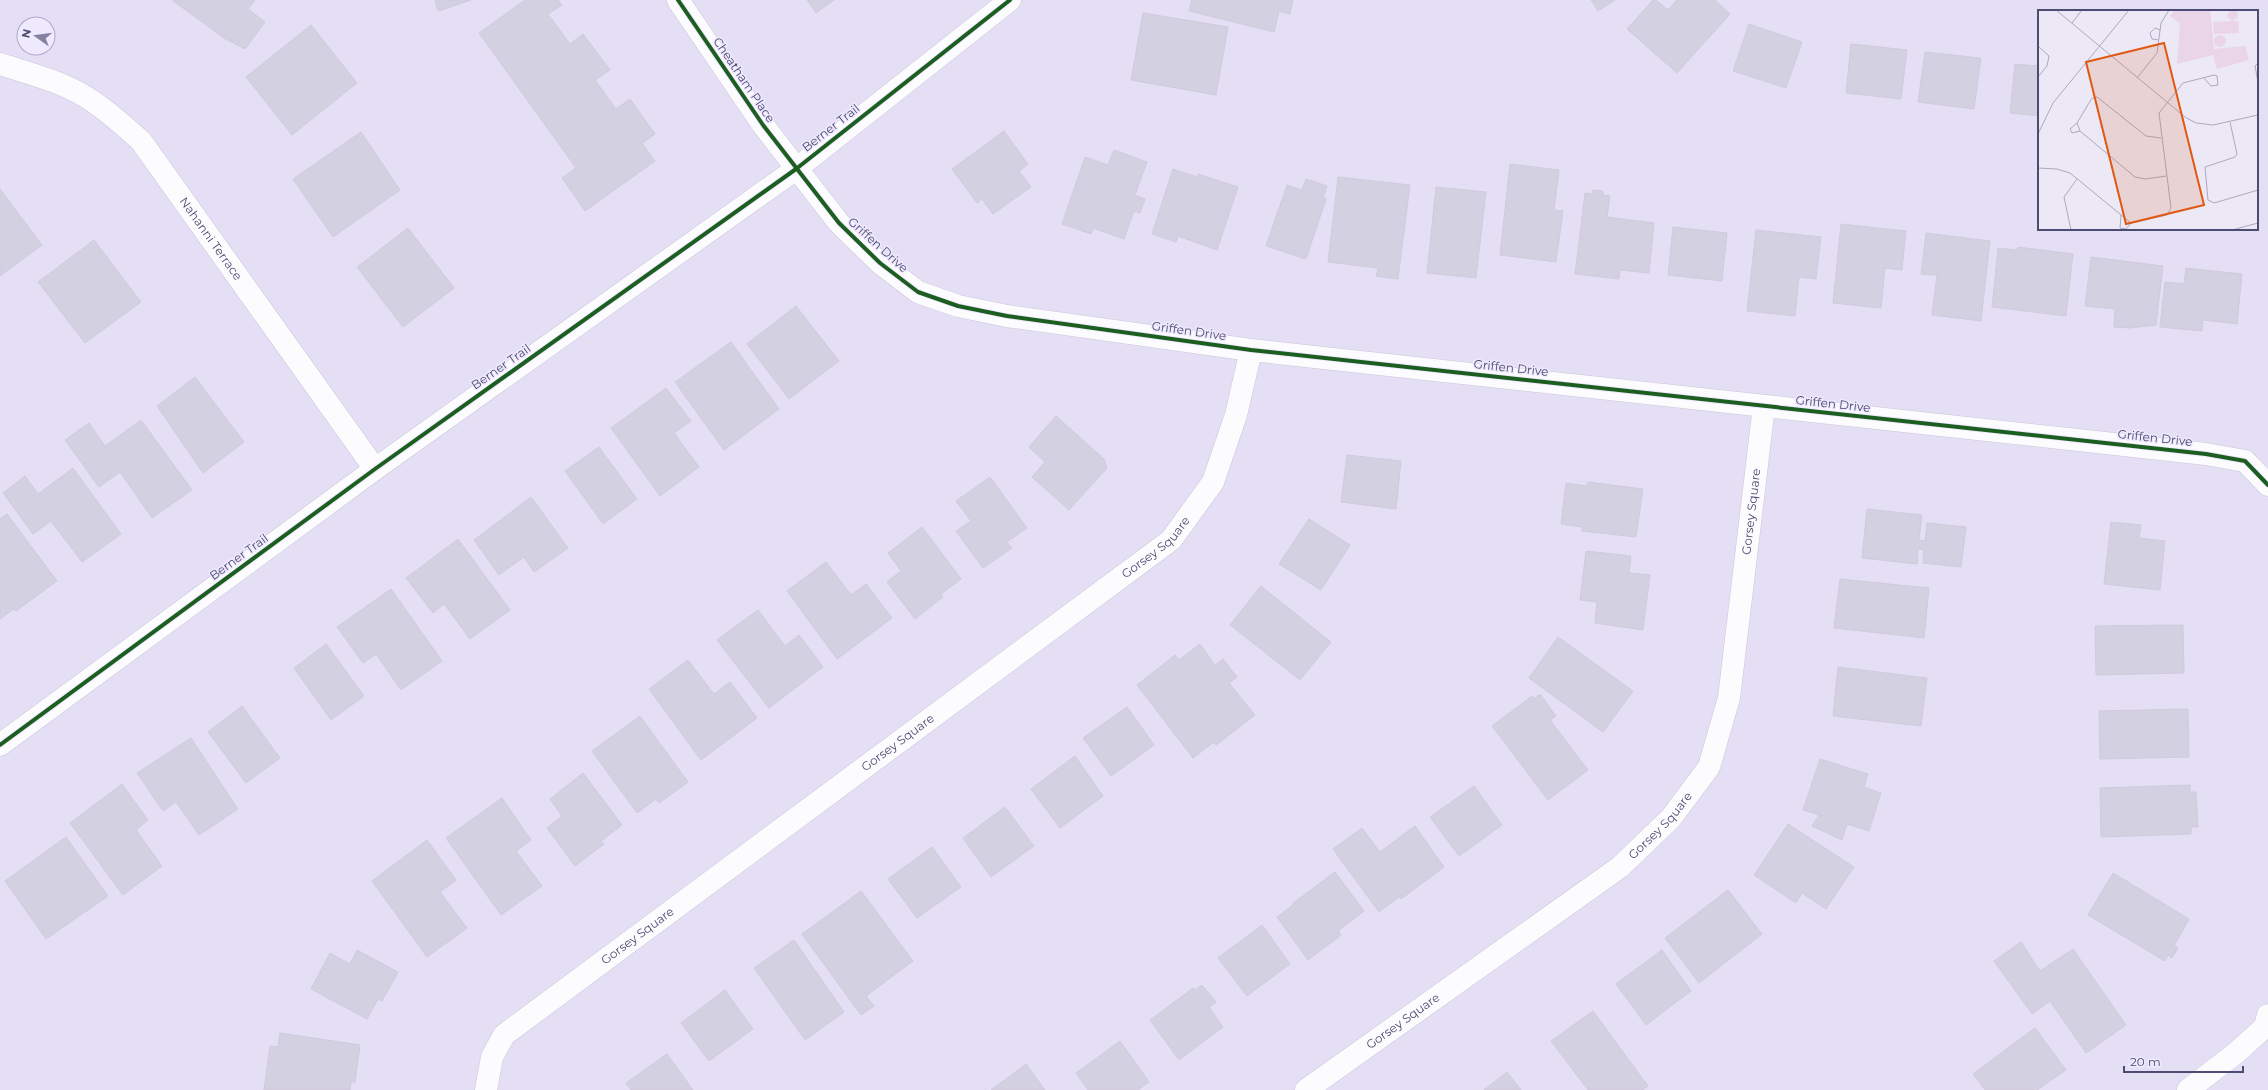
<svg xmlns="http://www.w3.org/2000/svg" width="2268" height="1090" font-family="Montserrat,sans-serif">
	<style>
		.residential { fill: #e5dff6; fill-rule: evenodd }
		.building { fill: #d3d0e1; stroke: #cecbdd }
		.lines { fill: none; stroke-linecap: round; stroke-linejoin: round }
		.minor-casing { stroke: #c9c6d7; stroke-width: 23 }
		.tertiary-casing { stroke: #c9c6d7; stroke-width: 23 }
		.minor { stroke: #fcfcfe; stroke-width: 22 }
		.tertiary { stroke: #fcfcfe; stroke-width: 22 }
		.cycleway-casing { stroke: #efe9fe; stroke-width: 6 }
		.cycleway { stroke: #1b5e20; stroke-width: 4 }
		.labels { text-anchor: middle; stroke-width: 3; stroke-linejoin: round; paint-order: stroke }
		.street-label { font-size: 12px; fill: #4c4b71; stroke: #efe9fe }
		.inset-road { fill: none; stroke: #aca9c0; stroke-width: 1 }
		.view { fill: #e05811; fill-opacity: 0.15; stroke: #e05811; stroke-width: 2 }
		.inset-edge { fill: none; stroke: #4c4b71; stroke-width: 2 }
	</style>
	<rect width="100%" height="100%" fill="#ece8f5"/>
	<path class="residential" d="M0,0H2268V1090H0ZM2039,11H2257V229H2039ZM24,24H48V48H24Z"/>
	<path class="building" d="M172,0H255L248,9L265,22L245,49L224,38Z
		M435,0H471L438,11Z
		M525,0H558L562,5L548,14L570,44L583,34L610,70L595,80L616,109L630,99L655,134L642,143L655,161L585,211L562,178L576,168L479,33Z
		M807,0H834L816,13Z
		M1192,0H1293L1290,14L1279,11L1274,32L1189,11Z
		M1591,0H1615L1598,11Z
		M1653,0H1656L1668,10L1677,0H1715L1730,14L1677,73L1627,29Z
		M1143,13L1228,27L1216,95L1131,80Z
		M1749,24L1802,42L1786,88L1733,71Z
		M311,25L357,83L292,135L246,77Z
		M1851,44L1907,50L1901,99L1846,93Z
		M1925,52L1981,58L1974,109L1918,102Z
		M2015,64L2039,66V116L2010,113Z
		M1004,131L1028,164L1019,171L1031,187L993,214L982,199L977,203L952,169Z
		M361,132L400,190L333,237L293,179Z
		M1114,150L1147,162L1135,195L1145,199L1140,213L1134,211L1124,239L1093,228L1091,234L1062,224L1085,157L1108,165Z
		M1510,164L1559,170L1554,210L1563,211L1556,262L1500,255Z
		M1173,169L1197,177L1198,174L1238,187L1217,250L1178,236L1176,242L1152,234Z
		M1338,177L1410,185L1398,279L1376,276L1378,268L1328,262Z
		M1306,179L1327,186L1323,198L1326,199L1306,259L1266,246L1287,185L1302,190Z
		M1436,187L1486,192L1476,278L1427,273Z
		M0,189L42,245L0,276Z
		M1593,190L1603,191V195L1610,196L1607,217L1654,223L1649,273L1620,270L1619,279L1575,274L1585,193L1593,194Z
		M1841,224L1906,231L1902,270L1885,268L1881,308L1833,303Z
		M1673,227L1727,233L1722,281L1668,275Z
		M408,228L454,288L403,327L357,267Z
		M1756,230L1821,237L1816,279L1799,277L1795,316L1747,311Z
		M1926,233L1990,241L1981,321L1932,315L1937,275L1921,274Z
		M94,240L141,302L85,343L38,282Z
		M2018,247L2073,254L2066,316L1992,307L1998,248L2017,250Z
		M2091,257L2163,266L2156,325L2130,328L2114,327L2115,309L2085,306Z
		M2186,268L2242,274L2237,324L2203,320L2202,331L2160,327L2165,282L2184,284Z
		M796,306L839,361L789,399L747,344Z
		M731,342L779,409L724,450L675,382Z
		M195,377L244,442L203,473L157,406Z
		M666,388L691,421L674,433L699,467L660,496L611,428Z
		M1056,416L1104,459L1107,468L1069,510L1032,477L1045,462L1029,447Z
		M141,420L192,490L152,518L120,472L99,487L65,440L89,423L105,446Z
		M599,447L637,499L603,524L565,471Z
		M1347,455L1401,461L1396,509L1341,502Z
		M73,468L121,534L82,562L51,521L33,534L3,493L25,476L38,494Z
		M990,477L1027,528L1007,542L1012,548L983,568L956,531L971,521L956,501Z
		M1588,482L1643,489L1636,537L1582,531V527L1561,524L1566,483L1587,486Z
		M531,497L568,548L534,572L524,557L499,575L474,540Z
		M1867,509L1922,515L1919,540L1925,541L1927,523L1966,527L1961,567L1923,563L1924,550L1918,549L1917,564L1862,558Z
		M7,514L57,581L16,611L14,609L0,619V519Z
		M1309,519L1350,545L1321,590L1279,564Z
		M2111,522L2141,525L2139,538L2165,541L2160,590L2104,584Z
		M922,527L961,579L941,594L943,597L915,619L887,582L901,571L888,553Z
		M458,539L510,610L470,639L444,604L433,613L406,578Z
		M1586,551L1631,556L1629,573L1650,575L1643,630L1595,623L1597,602L1580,600Z
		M826,562L851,595L866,584L892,618L837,659L787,591Z
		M1840,579L1929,588L1924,638L1834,628Z
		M1261,586L1331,642L1300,680L1230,625Z
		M391,589L442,661L401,690L376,654L363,663L337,627Z
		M758,610L785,646L799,635L823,667L769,708L717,640Z
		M2183,625L2184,673L2096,675L2095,626Z
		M1558,637L1633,691L1603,732L1529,678Z
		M326,644L364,696L331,720L294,668Z
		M1200,644L1215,665L1223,659L1237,677L1229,683L1255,715L1216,745L1214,742L1193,758L1137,685L1175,655L1179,660Z
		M688,660L714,694L730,682L757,718L701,760L649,689Z
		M1838,667L1927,678L1921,726L1833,716Z
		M1540,694L1556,716L1550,720L1588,770L1548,800L1492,726L1532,696L1534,699Z
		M242,706L280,758L246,783L208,732Z
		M1127,707L1154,745L1111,776L1083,738Z
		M2188,709L2189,757L2100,759L2099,711Z
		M640,716L688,782L659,803L656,799L637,813L592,751Z
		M191,738L238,809L199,835L176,802L163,811L137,773Z
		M1075,756L1103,796L1060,828L1031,789Z
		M1820,759L1868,774L1864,787L1881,793L1869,831L1847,824L1842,840L1812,826L1819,815L1803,810Z
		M583,773L622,825L601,841L604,844L575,866L547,828L562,816L550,799Z
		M122,784L148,820L136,830L162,866L123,895L70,823Z
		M2190,785V792H2196L2198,827H2191V834L2101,837L2100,788Z
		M1474,786L1502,825L1459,856L1430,817Z
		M502,798L531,840L516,851L542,886L501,915L446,838Z
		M1005,807L1034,846L991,877L963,838Z
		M1788,824L1854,867L1826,909L1802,893L1796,903L1754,875Z
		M1415,826L1444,867L1401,899L1399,897L1379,912L1333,849L1362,828L1380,852Z
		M66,837L108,896L46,939L5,881Z
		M427,840L456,880L440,892L467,928L427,957L372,881Z
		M932,847L961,887L917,918L888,879Z
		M1335,872L1364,911L1338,931L1341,935L1308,960L1277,917L1293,905L1292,904Z
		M2113,873L2189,919L2174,946L2178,948L2172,958L2168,955L2165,961L2088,915Z
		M1728,890L1762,934L1699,983L1665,938Z
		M861,891L913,961L866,996L874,1006L861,1015L802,934Z
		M1262,925L1290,964L1247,996L1218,958Z
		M794,940L844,1012L805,1040L754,968Z
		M2021,942L2040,971L2073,949L2126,1025L2086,1053L2050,1001L2032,1014L1994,961Z
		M357,950L398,972L382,1001L378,999L367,1019L311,989L330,953L350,964Z
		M1662,950L1691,991L1646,1025L1616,984Z
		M1202,985L1216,1002L1209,1007L1223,1027L1179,1060L1150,1020L1193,988L1195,990Z
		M725,990L753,1029L709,1061L681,1023Z
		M1593,1011L1648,1086L1643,1090H1588L1551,1041Z
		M2035,1028L2066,1070L2037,1090H1985L1973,1074Z
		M280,1033L360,1045L355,1082H351L350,1090H264L270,1046L278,1047Z
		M1120,1041L1149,1082L1138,1090H1088L1076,1073Z
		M667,1054L693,1090H631L626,1083Z
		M1026,1064L1045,1090H991Z
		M1507,1072L1521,1090H1484Z"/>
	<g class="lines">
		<defs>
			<g id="minor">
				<path d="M678,0L763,125L839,223L880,263L918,292L958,306L1007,316L1251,350L2206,454L2245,461L2268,485"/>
				<path id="s1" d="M0,64C28,73 60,81 86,97C106,109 123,125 141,141L375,469"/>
				<path id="s2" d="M486,1090L492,1057L504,1035L1171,540L1213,482L1236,415L1251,350"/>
				<path id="s3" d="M1306,1090L1620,867L1671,818L1709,767L1729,698L1764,406"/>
				<path d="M2188,1090L2236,1053L2265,1027L2268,1015"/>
			</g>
			<path id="tertiary" d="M0,745L375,469L796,169L1010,0"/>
		</defs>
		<use href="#minor" class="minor-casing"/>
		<use href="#tertiary" class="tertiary-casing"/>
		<use href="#minor" class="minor"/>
		<use href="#tertiary" class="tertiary"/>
		<defs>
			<path id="cycleway" d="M678,0L763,125L839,223L880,263L918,292L958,306L1007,316L1251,350L2206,454L2245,461L2268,485
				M0,745L375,469L796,169L1010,0"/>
		</defs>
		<use href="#cycleway" class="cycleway-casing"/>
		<use href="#cycleway" class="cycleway"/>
	</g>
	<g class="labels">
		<g class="street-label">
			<text transform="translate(744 80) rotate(56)" y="4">Cheatham Place</text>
			<text transform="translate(831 128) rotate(-38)" y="4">Berner Trail</text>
			<text dy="4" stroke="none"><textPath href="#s1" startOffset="283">Nahanni Terrace</textPath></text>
			<text transform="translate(878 245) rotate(42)" y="4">Griffen Drive</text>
			<text transform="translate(1189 331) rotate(8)" y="4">Griffen Drive</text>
			<text transform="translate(501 367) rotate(-35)" y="4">Berner Trail</text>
			<text transform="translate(1511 368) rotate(6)" y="4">Griffen Drive</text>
			<text transform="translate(1833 404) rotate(6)" y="4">Griffen Drive</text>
			<text transform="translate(2155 438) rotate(6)" y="4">Griffen Drive</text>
			<text dy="4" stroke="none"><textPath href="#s3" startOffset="779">Gorsey Square</textPath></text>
			<text dy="4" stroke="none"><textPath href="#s2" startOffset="873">Gorsey Square</textPath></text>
			<text transform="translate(239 557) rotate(-36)" y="4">Berner Trail</text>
			<text dy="4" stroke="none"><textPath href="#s2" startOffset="549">Gorsey Square</textPath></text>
			<text dy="4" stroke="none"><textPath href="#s3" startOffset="443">Gorsey Square</textPath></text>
			<text dy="4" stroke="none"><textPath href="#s2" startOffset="225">Gorsey Square</textPath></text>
			<text dy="4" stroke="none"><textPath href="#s3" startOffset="119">Gorsey Square</textPath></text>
		</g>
	</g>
	<g transform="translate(2038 10)">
		<rect width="220" height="220" fill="#ece8f5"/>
		<path d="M137,0H172L176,39L207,36L211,50L179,59L175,45L139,54L142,13L132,6ZM192,0H199L200,7L194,11H200L201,23L176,24L175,12L194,11L189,6ZM176 31a6 6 0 1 1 12 0a6 6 0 1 1-12 0Z" fill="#e9d4e8"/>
		<path class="inset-road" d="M18,0L147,107L158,113L175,115L220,105M34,13L44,0M121,30L114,29L112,23L117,18L122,20M0,36L11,46L9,56L0,67M220,53L217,56L220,72M99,68L119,43L123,13L131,0M192,112L199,144L197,147L167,157L170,190L176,193L220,180M39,113L32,119L34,123L42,121M0,124L15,93L91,0M123,128L108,126L59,87L54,88L39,113L42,121L97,167L107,169L128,166M0,158L19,159L32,163L93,213L129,205L133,198L121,103L145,73L176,65L179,66L180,75L173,76L166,68M83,205L82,218L88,219L93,213M33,220L26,187L39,169M194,220L220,213"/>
		<path class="view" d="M126,33L166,195L88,214L48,52Z"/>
		<rect width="220" height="220" class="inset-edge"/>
	</g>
	<g transform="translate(36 36) rotate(284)"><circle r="19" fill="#efe9fe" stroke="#aeaac6"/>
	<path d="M0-3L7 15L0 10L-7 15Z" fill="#84829f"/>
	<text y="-6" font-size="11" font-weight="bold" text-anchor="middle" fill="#4c4b71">N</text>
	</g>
	<path d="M2124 1066v6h119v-6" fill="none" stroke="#4c4b71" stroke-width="2"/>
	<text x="2130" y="1066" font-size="12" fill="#4c4b71" stroke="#efe9fe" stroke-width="3" paint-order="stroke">20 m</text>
</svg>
